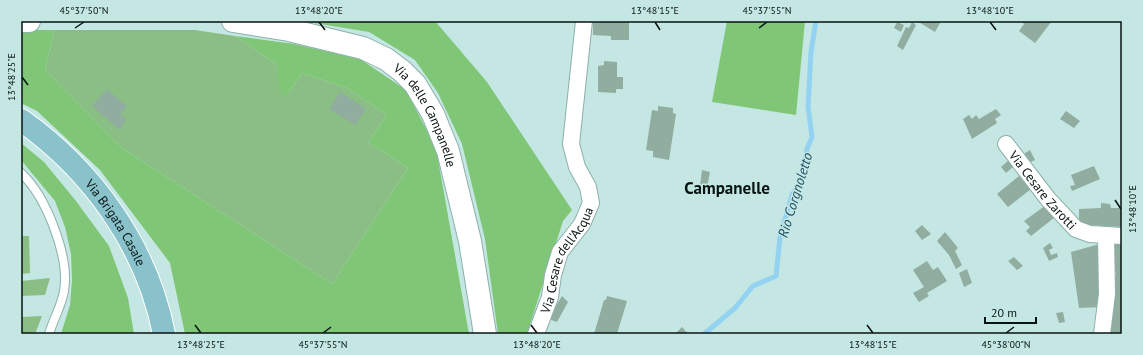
<svg xmlns="http://www.w3.org/2000/svg" width="1143" height="355" font-family="'PT Sans',sans-serif">
	<style>
		.green { fill: #8abe84 }
		.forest { fill: #80c677 }
		.lines { fill: none; stroke-linecap: round; stroke-linejoin: round }
		.stream { stroke: #94d2f2; stroke-width: 5 }
		.building { fill: #91ad9f }
		.lane-casing { stroke: #8db0ab; stroke-width: 10 }
		.street-casing { stroke: #8db0ab; stroke-width: 18 }
		.secondary-casing { stroke: #8db0ab; stroke-width: 24 }
		.primary-casing { stroke: #fff; stroke-width: 24 }
		.lane { stroke: #fff; stroke-width: 8 }
		.street { stroke: #fff; stroke-width: 16 }
		.secondary { stroke: #fff; stroke-width: 22 }
		.primary { stroke: #89c2cb; stroke-width: 22 }
		.ticks { fill: none; stroke: #071413; stroke-width: 1.5 }
		.labels { text-anchor: middle; stroke-width: 3; stroke-linejoin: round; paint-order: stroke }
		.street-label { font-size: 13px; fill: #071413; stroke: #c4e7e3 }
		.water-label { font-size: 14px; font-style: italic; fill: #215167; stroke: #c4e7e3 }
		.district-label { font-size: 17px; font-weight: bold; fill: #071413; stroke: #c4e7e3 }
		.neatline { fill: none; stroke: #071413; stroke-width: 1.5 }
		.ticks-label { font-size: 10px; text-anchor: middle; fill: #071413 }
	</style>
	<rect width="100%" height="100%" fill="#c4e7e3"/>
	<path class="green" d="M54,30H195L235,36L276,64L279,87L289,93L302,73L347,88L387,115L368,142L408,168L332,284L122,148L45,70Z
		M21,236H29L30,273L21,274Z
		M50,278L45,295L21,296V281Z
		M42,316L35,334H21V317Z"/>
	<path class="forest" d="M302,21H435L487,82L572,210L563,221L527,334H498L485,239L462,144L438,93L415,60L369,32Z
		M727,21H805L796,115L712,102Z
		M21,30H54L45,70L122,148L332,284L408,168L368,142L387,115L347,88L302,73L287,96L279,91L276,64L235,36L294,44L360,59L406,90L436,148L469,334H185L170,263L100,170L37,111L21,103Z
		M21,143L44,162L76,201L109,246L128,298L134,334H61L70,305L72,280L71,254L65,227L55,201L21,160Z"/>
	<g class="lines">
		<path class="stream" d="M704,334L735,308L753,286L776,276L780,237L792,195L800,183L804,169L807,149L812,137L808,107L811,52L816,21"/>
	</g>
	<path class="building" d="M593,21H629V40H611V36L593,35Z
		M917,21H941L935,32Z
		M1021,21H1052L1035,43L1019,31L1024,24Z
		M897,22L904,25L901,32L894,28Z
		M912,22L916,25L903,50L897,46L906,27L909,28Z
		M604,61L617,62V77H623V89H616V93L598,92V66L604,65Z
		M107,89L127,106L120,115L126,119L120,130L92,106Z
		M340,92L366,109L355,125L329,109Z
		M658,106L673,108V113L676,114L669,160L653,157V151L646,150L652,110L658,111Z
		M996,109L1001,115L995,119L997,123L972,139L963,119L969,115L972,119L976,115L979,119Z
		M1066,111L1080,121L1074,128L1060,119Z
		M1030,150L1035,160L1028,163L1022,155Z
		M1008,161L1013,167L1006,173L1001,167Z
		M1094,166L1100,179L1072,191L1070,186L1075,185L1071,175Z
		M702,170L710,172L707,188L700,186Z
		M1019,176L1024,182L1029,177L1036,185L1008,207L997,194Z
		M1049,203L1059,214L1031,236L1026,231L1030,227L1024,221Z
		M1101,203L1110,204L1111,208H1122V227L1089,225L1079,222V209L1101,208Z
		M922,225L931,234L922,240L915,231Z
		M945,232L958,248L955,251L962,265L956,269L949,255L937,241Z
		M1117,238L1122,240V334L1105,332L1116,272L1110,271L1112,254Z
		M1050,243L1053,248L1049,250L1051,255L1057,253L1058,257L1049,261L1043,248Z
		M1103,243L1102,307L1079,308L1071,252Z
		M1014,257L1023,266L1017,270L1008,261Z
		M927,261L933,270L938,267L947,281L927,293L929,296L919,302L913,293L924,287L913,270Z
		M967,269L972,283L964,287L959,273Z
		M562,296L568,302L557,322L551,320L553,311Z
		M607,296L627,301L617,334H594L604,300H606Z
		M1063,312L1065,322L1059,323L1056,313Z
		M682,327L688,334H675Z"/>
	<g class="lines">
		<defs>
			<path id="lane" d="M21,173C46,196 70,257 64,291C62,305 53,320 49,334"/>
			<g id="street">
				<path id="s1" d="M1006,144L1048,199L1076,229L1090,234L1122,236"/>
				<path id="s2" d="M536,334L550,297L553,275L560,252L582,224L591,203L588,187L577,167L571,144L584,21"/>
				<path d="M1102,334L1107,294L1106,236"/>
			</g>
			<g id="secondary">
				<path d="M21,21H29"/>
				<path id="s3" d="M233,21L289,30L363,48L386,59L402,71L415,84L433,114L448,151L470,241L485,334"/>
			</g>
			<g id="primary">
				<path id="s4" d="M21,120C93,171 147,247 164,334"/>
			</g>
		</defs>
		<use href="#lane" class="lane-casing"/>
		<use href="#street" class="street-casing"/>
		<use href="#secondary" class="secondary-casing"/>
		<use href="#primary" class="primary-casing"/>
		<use href="#lane" class="lane"/>
		<use href="#street" class="street"/>
		<use href="#secondary" class="secondary"/>
		<use href="#primary" class="primary"/>
	</g>
	<path class="ticks" d="M319,22L325,30M655,22L660,30M990,22L996,30M75,28L84,22M759,28L767,22M22,77L28,85M1115,200L1121,209M195,325L201,333M531,325L537,333M867,325L873,333M323,333L331,327M1006,333L1014,327"/>
	<g class="labels">
		<g class="street-label">
			<text dy="5" stroke="none"><textPath href="#s3" startOffset="229">Via delle Campanelle</textPath></text>
			<text dy="5" stroke="none"><textPath href="#s1" startOffset="59">Via Cesare Zarotti</textPath></text>
			<text dy="5" stroke="none"><textPath href="#s4" startOffset="141">Via Brigata Casale</textPath></text>
			<text dy="5" stroke="none"><textPath href="#s2" startOffset="81">Via Cesare dell'Acqua</textPath></text>
		</g>
		<g class="water-label">
			<text transform="translate(795 195) rotate(-73)" y="5">Rio Corgnoletto</text>
		</g>
		<g class="district-label">
			<text x="727" y="194">Campanelle</text>
		</g>
	</g>
	<rect width="1143" height="355" fill="none" stroke="#c4e7e3" stroke-width="44"/>
	<path d="M985 317v6h51v-6" fill="none" stroke="#071413" stroke-width="2"/>
	<text x="991" y="317" font-size="12" fill="#071413" stroke="#c4e7e3" stroke-width="3" paint-order="stroke">20 m</text>
	<rect x="22" y="22" width="1099" height="311" class="neatline"/>
	<g class="ticks-label">
		<text x="84" y="14">45°37'50"N</text>
		<text x="319" y="14">13°48'20"E</text>
		<text x="655" y="14">13°48'15"E</text>
		<text x="767" y="14">45°37'55"N</text>
		<text x="990" y="14">13°48'10"E</text>
		<text transform="translate(11 77) rotate(-90)" y="4">13°48'25"E</text>
		<text transform="translate(1132 209) rotate(-90)" y="4">13°48'10"E</text>
		<text x="201" y="348">13°48'25"E</text>
		<text x="323" y="348">45°37'55"N</text>
		<text x="537" y="348">13°48'20"E</text>
		<text x="873" y="348">13°48'15"E</text>
		<text x="1006" y="348">45°38'00"N</text>
	</g>
</svg>
